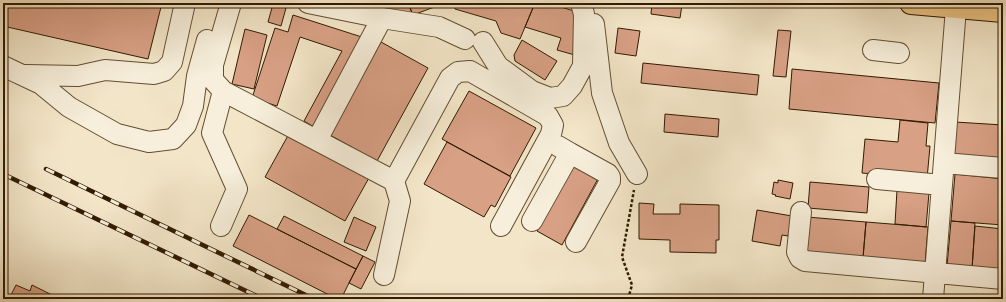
<svg xmlns="http://www.w3.org/2000/svg" width="1006" height="302" font-family="'Sorts Mill Goudy',serif">
	<style>
		.building { fill: #d8a085; stroke: #321b00 }
		.lines { fill: none; stroke-linecap: round; stroke-linejoin: round }
		.minor-casing { stroke: #624e32; stroke-width: 22 }
		.major-casing { stroke: #321b00; stroke-width: 24 }
		.path { stroke: #321b00; stroke-width: 2.5; stroke-dasharray: 3 2; stroke-linecap: butt }
		.minor { stroke: #f7efdb; stroke-width: 20 }
		.major { stroke: #eac384; stroke-width: 22 }
		.rail-casing { stroke: #321b00; stroke-width: 4.5 }
		.rail { stroke: #f7efdb; stroke-width: 3; stroke-dasharray: 9; stroke-linecap: butt }
	</style>
	<rect width="100%" height="100%" fill="#f3e6c8"/>
	<filter id="stains"><feTurbulence type="fractalNoise" baseFrequency=".005" numOctaves="4"/><feColorMatrix values="0 0 0 0 .2 0 0 0 0 .09 0 0 0 0 .02 0 0 0 .5 -.17"/></filter>
	<radialGradient id="worn" r=".72"><stop offset=".6" stop-color="#630" stop-opacity="0"/><stop offset="1" stop-color="#630" stop-opacity=".3"/></radialGradient>
	<path class="building" d="M3,3H162L148,59L3,26Z
		M350,3H408L413,15Z
		M408,3H445L413,15Z
		M453,3H535L520,39L501,33L496,21L455,9Z
		M535,3H549L583,14L582,57L557,50L561,38L525,27Z
		M652,3L682,5L680,18L651,14Z
		M273,4L286,8L281,26L268,22Z
		M293,15L368,39L319,130L304,121L342,51L300,37L277,106L252,98L275,28L288,32Z
		M618,28L640,31L636,56L615,53Z
		M245,29L267,35L254,89L232,84Z
		M778,30L791,31L786,77L773,76Z
		M522,40L557,61L545,80L515,61L514,55Z
		M381,42L428,68L377,161L330,135Z
		M643,63L759,75L757,95L641,83Z
		M792,69L939,83L935,123L789,109Z
		M469,91L536,128L510,176L442,139Z
		M665,114L719,119L718,137L664,132Z
		M900,120L928,123L926,146H930L927,179L862,173L865,139L898,142Z
		M955,122L1003,125V162L953,159Z
		M290,132L370,176L345,221L265,177Z
		M447,142L511,177L495,207L491,205L484,217L424,184Z
		M576,161L600,175L562,245L537,231Z
		M955,174L1003,179V225L951,221Z
		M778,180L793,183L790,199L775,196L776,195L772,194L774,182L778,183Z
		M810,182L869,187L867,213L808,208Z
		M897,190L929,193L926,227L895,224Z
		M639,203L654,204L653,214H680V204L719,205V240H716V253L670,252V240L639,239Z
		M757,210L792,216L788,236L782,235L780,246L752,241Z
		M249,215L356,269L341,299H337L233,246Z
		M284,216L363,256L356,269L277,229Z
		M354,217L376,227L366,251L344,242Z
		M807,217L866,222L863,258L804,254Z
		M951,221L975,223L972,269L947,266Z
		M866,222L928,227L925,264L863,258Z
		M975,226L1003,229V271L972,269Z
		M363,256L375,262L361,289L349,283Z
		M16,285L30,291L32,285L58,298V299H9Z"/>
	<g class="lines">
		<defs>
			<path id="minor" d="M231,3L213,65V80L223,91L394,181L450,78L458,72L470,71L548,116L553,125L551,134L501,226
				M308,3L382,18L317,140
				M382,18L439,27L465,39
				M594,24L602,93L619,143L637,174
				M483,42L498,66L532,91L550,98L563,96L572,86L583,66L584,14L581,3
				M873,50L899,53
				M3,66L41,84L69,107L117,134L149,142L173,139L186,125L193,106L197,76L207,40
				M26,75L78,76L105,70L154,74L164,71L172,62L185,3
				M570,153L608,174L610,177V181L576,242
				M944,163L1003,168
				M877,179L942,185
				M801,212L797,252L800,258L805,261L1003,279
				M532,221L570,153L558,146
				M221,226L237,189L212,133L223,91
				M384,275L400,201L394,181
				M933,299L956,8"/>
			<path id="major" d="M911,3L1003,11"/>
		</defs>
		<use href="#minor" class="minor-casing"/>
		<use href="#major" class="major-casing"/>
		<path class="path" d="M628,299L632,285L622,257L634,190"/>
		<use href="#minor" class="minor"/>
		<use href="#major" class="major"/>
		<defs>
			<path id="rail" d="M46,169L314,299
				M3,174L263,299"/>
		</defs>
		<use href="#rail" class="rail-casing"/>
		<use href="#rail" class="rail"/>
	</g>
	<rect width="1006" height="302" fill="none" stroke="#f3e6c8" stroke-width="16"/>
	<rect x="4" y="4" width="998" height="294" fill="none" stroke="#321b00" stroke-width="2"/>
	<rect x="8" y="8" width="990" height="286" fill="none" stroke="#321b00"/>
	<rect width="100%" height="100%" filter="url(#stains)"/>
	<rect width="100%" height="100%" fill="url(#worn)"/>
</svg>
